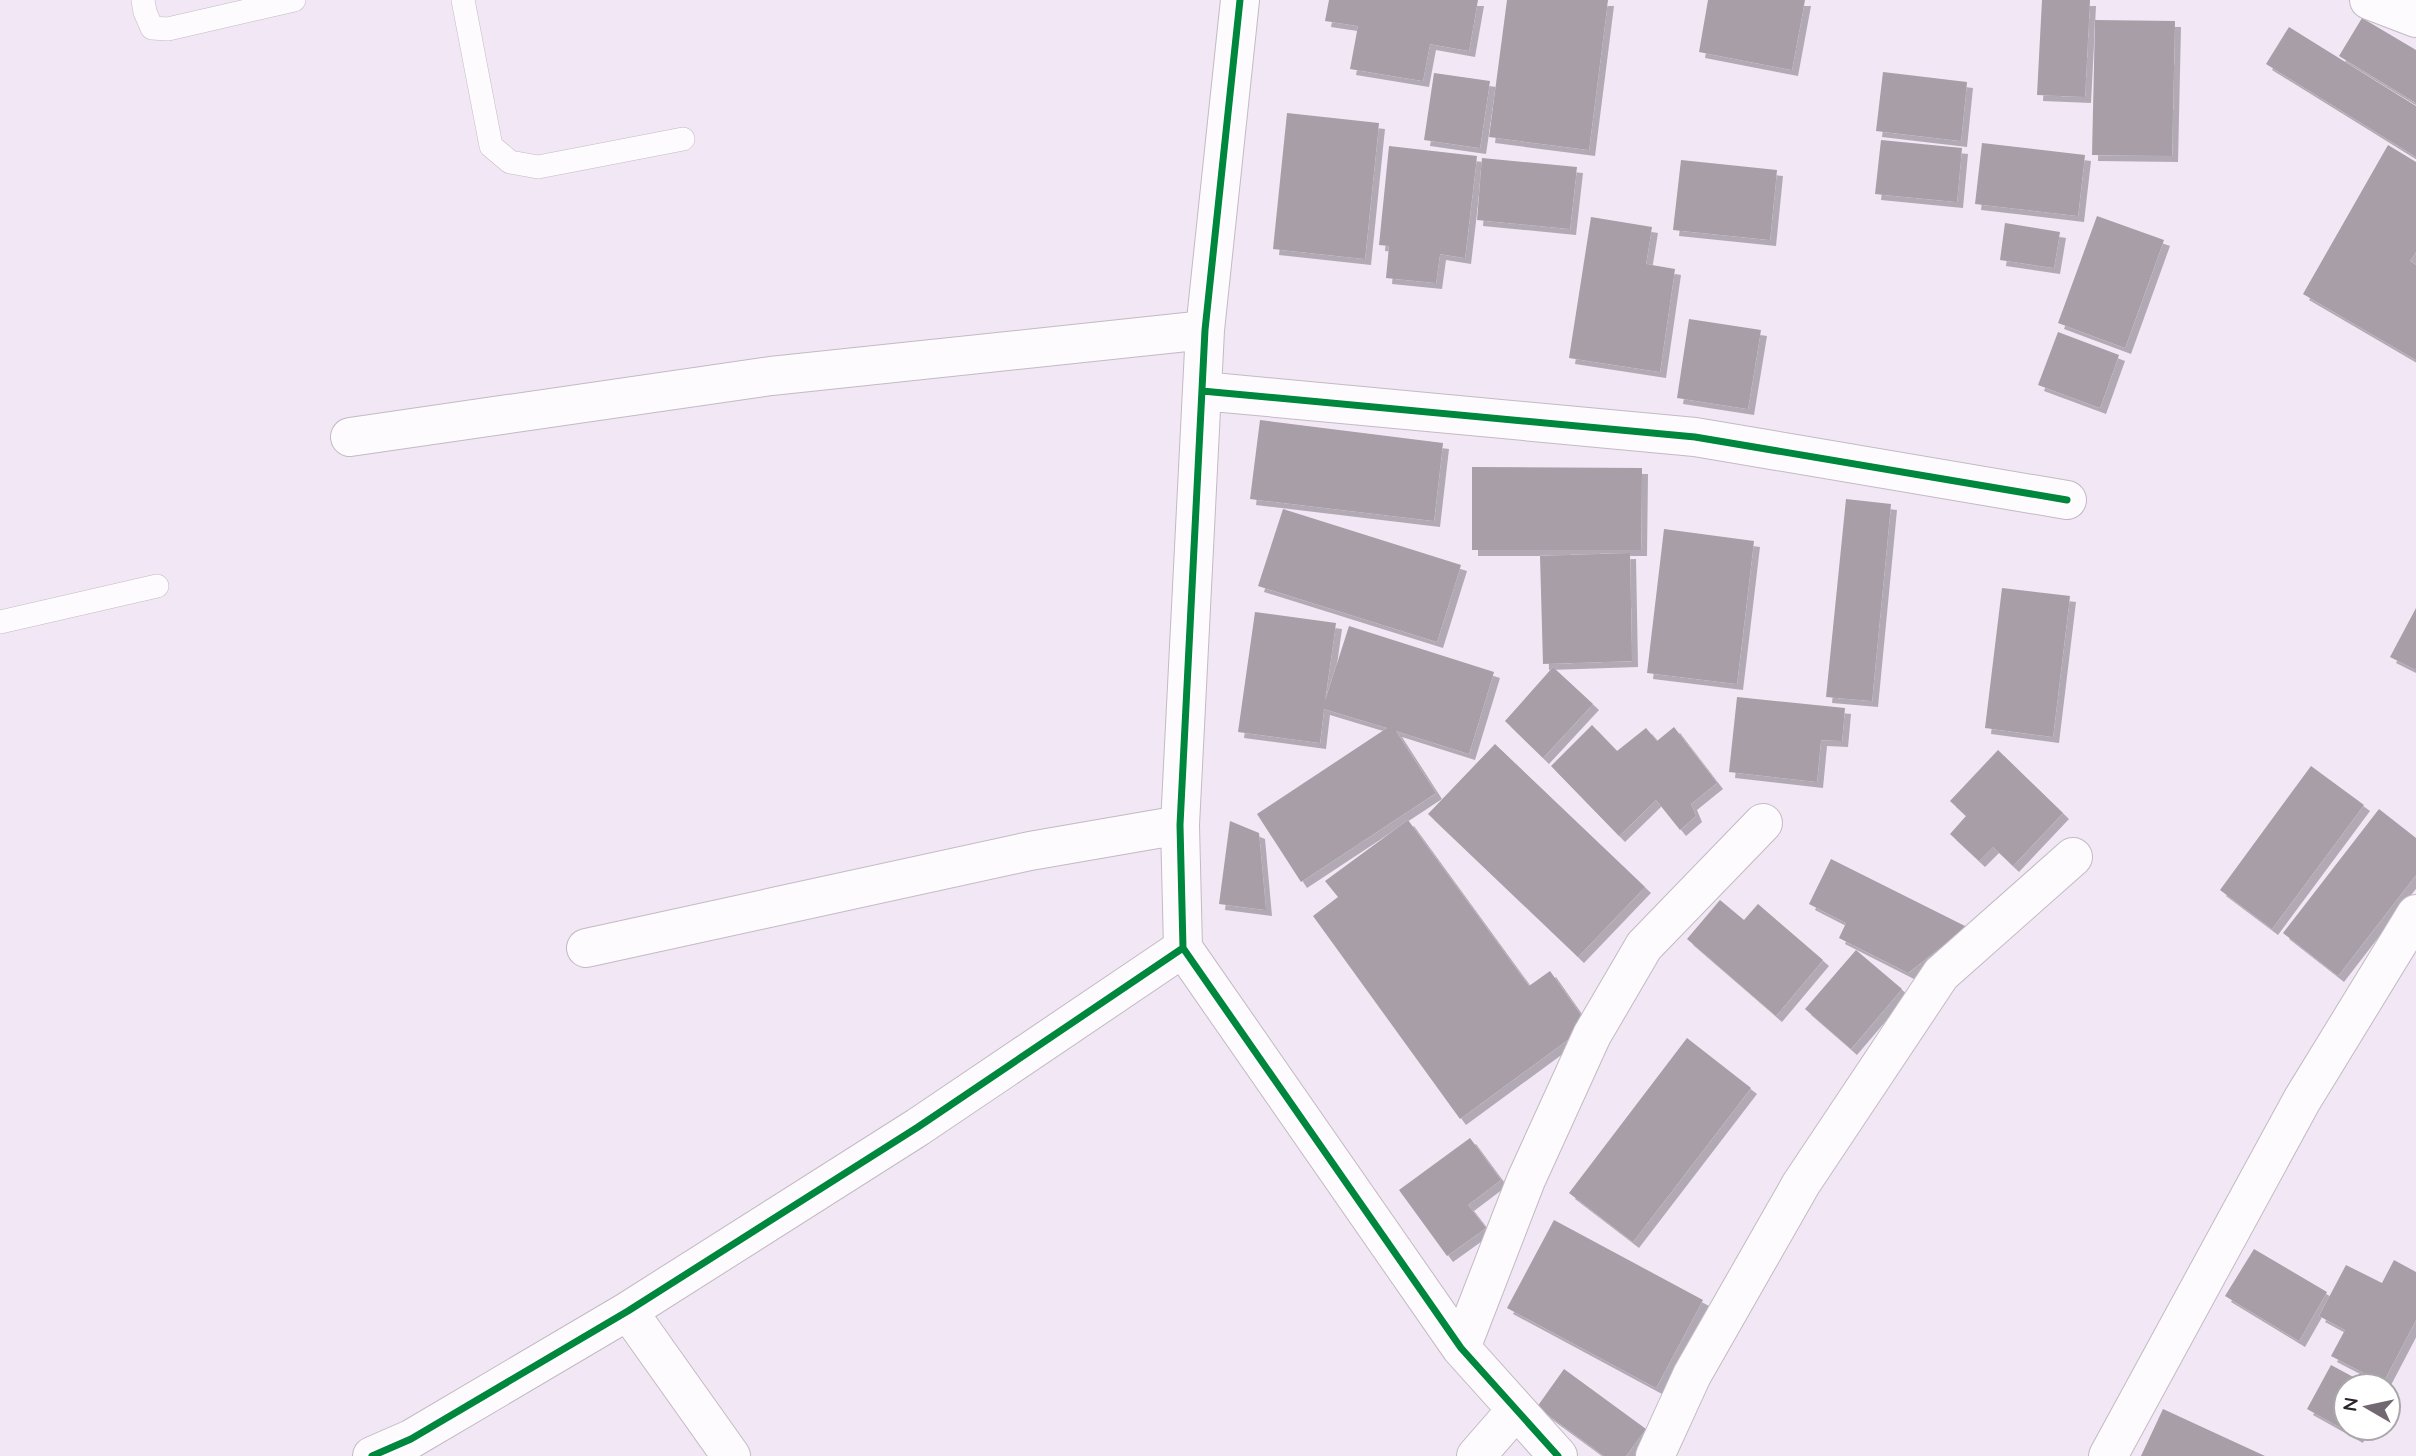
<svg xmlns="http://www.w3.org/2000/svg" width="2416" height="1456" font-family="Quicksand,sans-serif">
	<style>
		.building { fill: #a79ea8; filter: url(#shadow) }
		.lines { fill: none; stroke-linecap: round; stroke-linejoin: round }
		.service-casing { stroke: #c3bac4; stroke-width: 24 }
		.minor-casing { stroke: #c3bac4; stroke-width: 40 }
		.service { stroke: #fdfbfd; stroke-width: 23 }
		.minor { stroke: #fdfbfd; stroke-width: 38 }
		.cycleway-casing { stroke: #fff; stroke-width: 11 }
		.cycleway { stroke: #00873e; stroke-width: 7 }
	</style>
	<defs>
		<filter id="shadow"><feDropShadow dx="6" dy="6" stdDeviation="0" flood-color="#0004"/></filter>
	</defs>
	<rect width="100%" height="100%" fill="#f2e7f4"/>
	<path class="building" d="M1329,0H1478L1469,51L1430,44L1423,81L1350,69L1358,26L1325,21Z
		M1507,0H1608L1589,150L1489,137Z
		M1708,0H1805L1792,70L1699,52Z
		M2042,0H2090L2085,97L2037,95Z
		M2362,18L2416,50V103L2339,56Z
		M2095,20L2175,21L2172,156L2092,155Z
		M2289,27L2416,106V157L2266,64Z
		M1883,72L1967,82L1961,141L1876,131Z
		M1434,73L1490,81L1480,148L1424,140Z
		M1287,113L1379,123L1365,259L1273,249Z
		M1881,140L1962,148L1957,202L1875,194Z
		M1982,143L2085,155L2078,216L1975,204Z
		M2388,145L2416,162V252L2410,261L2416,265V360L2303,294Z
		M1389,146L1477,156L1465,258L1440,254L1436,283L1386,278L1389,246L1379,245Z
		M1482,158L1577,167L1570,229L1477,220Z
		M1681,160L1777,170L1770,240L1673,230Z
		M2097,216L2164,240L2125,348L2058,323Z
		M1591,217L1652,227L1646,264L1675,269L1660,372L1569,358Z
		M2005,223L2060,232L2054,268L2000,260Z
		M1689,319L1761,330L1748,409L1677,398Z
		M2058,332L2119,355L2100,408L2038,385Z
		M1260,420L1443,443L1434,521L1250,499Z
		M1472,467L1642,468L1641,550H1472Z
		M1846,499L1891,504L1872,701L1826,697Z
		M1283,509L1461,565L1437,642L1258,586Z
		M1664,529L1754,541L1737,684L1647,673Z
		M1630,553L1632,661L1543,664L1540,556Z
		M2002,588L2070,596L2053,737L1985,728Z
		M2416,608V670L2390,657Z
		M1255,612L1336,623L1325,701L1349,626L1494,672L1469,754L1396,731L1436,793L1301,882L1257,814L1387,728L1324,709L1320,743L1238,732Z
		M1553,667L1593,704L1543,758L1505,721Z
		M1737,697L1845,708L1842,741L1821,740L1817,782L1729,772Z
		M1592,725L1617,751L1646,728L1657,741L1674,727L1717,783L1691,804L1696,816L1680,830L1656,800L1619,836L1551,766Z
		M1495,744L1645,887L1578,957L1428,814Z
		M1998,750L2063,813L2013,866L1993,847L1979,861L1950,834L1966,816L1950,801Z
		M2311,766L2364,805L2272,929L2220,890Z
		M2379,809L2416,838V875L2338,976L2283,933Z
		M1408,820L1529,986L1550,971L1588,1025L1460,1119L1313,916L1338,897L1325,881Z
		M1230,821L1259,833L1266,910L1219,904Z
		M1831,859L1967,927L1908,973L1839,938L1846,923L1809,904Z
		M1720,900L1744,920L1758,904L1823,960L1776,1016L1687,939Z
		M1856,950L1902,989L1851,1049L1805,1009Z
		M1687,1038L1751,1088L1633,1242L1569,1193Z
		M1470,1138L1501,1180L1468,1205L1486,1228L1447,1256L1399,1190Z
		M1554,1220L1703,1300L1656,1388L1507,1308Z
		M2254,1249L2327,1292L2299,1341L2225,1296Z
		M2394,1260L2416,1272V1320L2383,1383L2331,1356L2345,1330L2319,1316L2346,1265L2382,1283Z
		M2331,1365L2370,1386H2346V1428H2361L2357,1437L2307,1409Z
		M1564,1369L1646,1429L1626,1456H1604L1537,1407Z
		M2163,1409L2265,1456H2141Z"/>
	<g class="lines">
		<defs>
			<path id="service" d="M143,0L145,12L152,28L168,29L294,0
				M463,0L491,146L510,162L538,167L683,139
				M0,622L157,586"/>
			<path id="minor" d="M1240,0L1205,330L1180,825L1183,948L1461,1348L1558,1456
				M2369,0L2416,18
				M1202,391L1695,437L2067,500
				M350,437L771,376L1205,330
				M586,948L1030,851L1180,825
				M628,1311L731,1456
				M1461,1348L1526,1180L1592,1035L1644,946L1763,823
				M372,1456L411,1439L628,1311L918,1127L1183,948
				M1476,1456L1516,1410
				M1655,1456L1692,1375L1801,1184L1941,974L2073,857
				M2108,1456L2302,1100L2416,914"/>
		</defs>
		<use href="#service" class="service-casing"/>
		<use href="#minor" class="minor-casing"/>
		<use href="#service" class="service"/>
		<use href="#minor" class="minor"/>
		<defs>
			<path id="cycleway" d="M1240,0L1205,330L1180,825L1183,948L1461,1348L1558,1456
				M1202,391L1695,437L2067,500
				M372,1456L411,1439L628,1311L918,1127L1183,948"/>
		</defs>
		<use href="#cycleway" class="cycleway-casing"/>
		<use href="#cycleway" class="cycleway"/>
	</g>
	<g transform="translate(2367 1407) rotate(279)"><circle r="33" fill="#ffffff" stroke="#aaa7ab" stroke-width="2"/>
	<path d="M0-5L12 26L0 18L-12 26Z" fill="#716872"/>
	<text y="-10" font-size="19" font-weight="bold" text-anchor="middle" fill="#2b232c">N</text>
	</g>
</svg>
